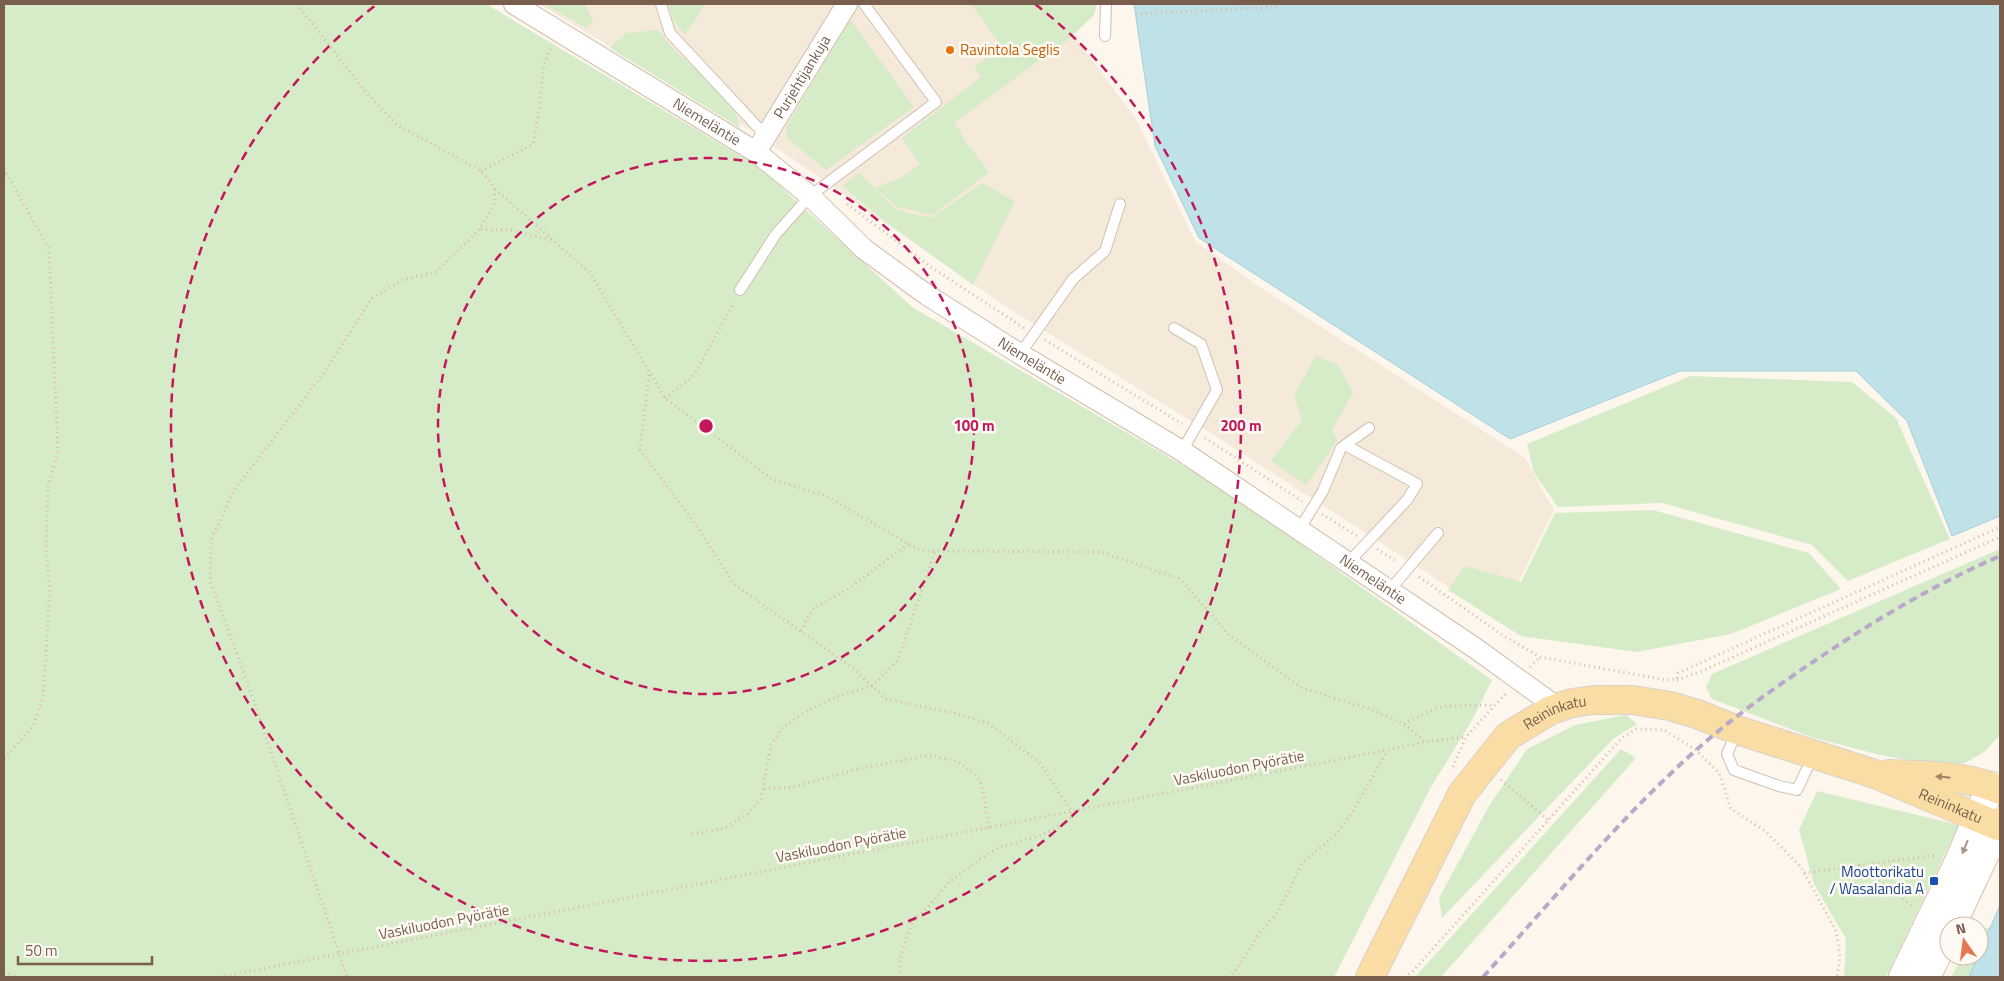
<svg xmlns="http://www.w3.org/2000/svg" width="2004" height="981" font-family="'Titillium Web',sans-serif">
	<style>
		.residential { fill: #f5e9da }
		.green { fill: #d6ecc9 }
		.water { fill: #bfe1e8; stroke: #a5d0da }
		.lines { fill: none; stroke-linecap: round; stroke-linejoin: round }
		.service-casing { stroke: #d0bfb0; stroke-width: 12 }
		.minor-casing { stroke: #d0bfb0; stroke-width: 22 }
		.secondary-casing { stroke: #d6c1b0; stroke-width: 30 }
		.primary-casing { stroke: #d9d2cd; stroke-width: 30 }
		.path { stroke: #d9baa5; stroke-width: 3; stroke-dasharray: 1 4; stroke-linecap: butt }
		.service { stroke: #fff; stroke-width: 10 }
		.minor { stroke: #fff; stroke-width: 20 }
		.secondary { stroke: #fff; stroke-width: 28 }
		.primary { stroke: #fadca5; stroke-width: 28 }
		.rail { stroke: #baa8c9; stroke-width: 4; stroke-dasharray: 8 5; stroke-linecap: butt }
		.oneway { fill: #a08467 }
		.oneway2 { fill: #a8968b }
		.ring { fill: none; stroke: #c2185b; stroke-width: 2.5; stroke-dasharray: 9 6 }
		.food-dot { fill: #e8710a; stroke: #fffaf3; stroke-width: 2 }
		.transit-dot { fill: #1a4fb4; stroke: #fffaf3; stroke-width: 2 }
		.labels { text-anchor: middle; stroke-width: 5; stroke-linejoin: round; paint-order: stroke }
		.food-label { font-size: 15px; fill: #c56008; stroke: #fffaf3; text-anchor: start }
		.street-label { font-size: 15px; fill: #795e4d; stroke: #fffaf3 }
		.transit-label { font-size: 15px; fill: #164399; stroke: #fffaf3; text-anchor: end }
		.centre { fill: #c2185b; stroke: #fffaf3; stroke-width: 2.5 }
		.ring-label { font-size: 15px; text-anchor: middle; font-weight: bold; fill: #c2185b; stroke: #fffaf3; stroke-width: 5; stroke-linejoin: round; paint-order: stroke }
	</style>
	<rect width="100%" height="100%" fill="#fdf6ec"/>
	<path class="residential" d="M539,4H1034L1068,28L1135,117L1195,241L1261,288L1525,458L1554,510L1500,620L1217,437L1011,310L752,131Z"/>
	<path class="green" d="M4,4H486L759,167L912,307L1223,489L1492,680L1471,722L1431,787L1334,977H4Z
		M544,4H585L593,21L586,28Z
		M668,4H705L685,35L673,20Z
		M971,4H1097L1094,15L1069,39L955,122L964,139L989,172L933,215L897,207L875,188L901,178L920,164L902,138L981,77L974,68L1001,45Z
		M850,19L914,107L826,170L787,138L786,127Z
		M658,30C663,36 668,43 673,48C697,74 734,90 740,128L610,48L626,33Z
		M859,173L896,210L932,218L982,183L1015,201L973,285L882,219L842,186Z
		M1316,356L1338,365L1353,393L1332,430L1337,441L1306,485L1271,461L1302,420L1294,395Z
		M1691,376L1852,382L1896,418L1950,539L1848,581L1812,545L1662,503L1558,507L1534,473L1527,444Z
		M1653,510L1809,553L1841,589L1731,634L1637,652L1521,636L1448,590L1465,566L1521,582L1555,513Z
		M2000,549V735L1984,752L1965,763L1941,766L1880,755L1811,737L1712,699L1706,687L1712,674Z
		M1626,715L1637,724L1614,738L1442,918L1439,898L1489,806L1527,749L1575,725Z
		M1621,749L1636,758L1441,977H1415Z
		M1817,791L1959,825L1886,977H1844L1846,939L1814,884L1799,830Z
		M1990,927L2000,977H1951L1963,956H1979V930Z"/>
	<path class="water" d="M1134,4H2000V516L1952,536L1907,421L1856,371H1680L1510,439L1199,238L1155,146Z
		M2000,905V977H1969Z"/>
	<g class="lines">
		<defs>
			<path id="service" d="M661,4L670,33L766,136
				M1105,36L1106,4
				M740,290L776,234L810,196L936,102L864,4
				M1174,328L1201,344L1217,390L1182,451
				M1020,354L1073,279L1105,251L1120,204
				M1345,445L1417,484L1407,500L1348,563
				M1299,530L1323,491L1341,448L1369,428
				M1389,591L1438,533
				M1737,731L1727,754L1734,770L1779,786L1797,790L1813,756"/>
			<g id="minor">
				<path id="s1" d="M514,4L756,152L810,196L864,249L927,295L1020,354L1182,451L1475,648L1558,708"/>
				<path id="s2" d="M756,152L847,4"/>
			</g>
			<path id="secondary" d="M1951,926L1998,826
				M1903,977L1961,857L1991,786
				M1926,977L1949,930"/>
			<g id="primary">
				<path d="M1889,774C1927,775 1965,775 2000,790"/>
				<path id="s3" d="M1370,977L1462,794L1508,736L1551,710L1572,703L1594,700H1633L1670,706L1697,714L1737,730L1875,774L1998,826L2000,822"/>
			</g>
		</defs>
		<use href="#service" class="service-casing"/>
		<use href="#minor" class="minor-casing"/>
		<use href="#secondary" class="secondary-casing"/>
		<use href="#primary" class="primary-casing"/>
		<path class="path" d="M297,4L365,91L396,124L481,171L494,188L495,203L480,229L436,272L404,279L372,298L324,373L234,490L211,540L210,581L247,681L347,977
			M1136,14L1279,7
			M4,169L49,249L58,452L48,486L46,548L50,589L43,698L33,726L4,759
			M481,171L533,144L539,111L544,64L551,48
			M495,189L590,273L665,398L772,479L826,496L921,551L1101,552L1180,579L1229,635L1302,688L1373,710L1404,724L1424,741
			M847,204L931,267L1024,328
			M481,229L511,230L551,240
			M1045,340L1182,424
			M649,375L640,450L694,522L735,585L853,668L886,699L954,713L988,723L1039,762L1072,812L1068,821L1042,835L1000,847L983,857L948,883L932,903L912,922L900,958V977
			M665,398L689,380L697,370L734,302
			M1205,438L1302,501
			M1322,514L1357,536
			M1377,549L1397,562
			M1419,577L1504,636L1540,657L1666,680L1677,679L1678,673L2000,527
			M801,631L812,609L850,588L908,544
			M1530,667L1540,657
			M1677,680L1702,671L2000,537
			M1404,724L1430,711L1445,706L1495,705
			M1453,767L1466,737L1507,692
			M1501,780L1548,820
			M764,789L793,787L862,768L931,755L959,762L976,775L982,786L989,828
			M692,834L725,828L748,814L761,799L771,745L782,728L808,710L838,696L872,686L898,660L935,551
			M1859,865L1913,907
			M1804,873L1937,855
			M4,972L17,977
			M220,977L1387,750L1424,742L1466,737
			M1228,977L1237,969L1259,934L1278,912L1303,862L1337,834L1353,811L1387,751
			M1404,977L1412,972L1621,739L1636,729L1664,730L1696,750L1719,773L1731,809L1765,831L1801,867L1836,931L1840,956L1837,977"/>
		<use href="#service" class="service"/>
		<use href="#minor" class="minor"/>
		<use href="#secondary" class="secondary"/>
		<use href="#primary" class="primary"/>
		<path class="rail" d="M1483,977C1552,901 1618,820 1695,751C1731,719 1770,691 1810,664C1870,623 1933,585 2000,556"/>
	</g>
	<defs><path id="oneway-solid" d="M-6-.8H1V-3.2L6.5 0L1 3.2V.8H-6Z" transform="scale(1.25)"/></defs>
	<use class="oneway" href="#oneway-solid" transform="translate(1943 777) rotate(-174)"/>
	<use class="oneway2" href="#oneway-solid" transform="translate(1965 847) rotate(112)"/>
	<g class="ring">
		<circle cx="706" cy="426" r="268"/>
		<path d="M1035 4A535 535 0 1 1 377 4"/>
	</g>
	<circle class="food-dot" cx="950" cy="50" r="5"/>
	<rect class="transit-dot" x="1929" y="876" width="10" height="10" rx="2.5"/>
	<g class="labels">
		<g class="food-label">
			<text x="960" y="55">Ravintola Seglis</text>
		</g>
		<g class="street-label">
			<text dy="5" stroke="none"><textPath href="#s2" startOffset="88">Purjehtijankuja</textPath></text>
			<text dy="5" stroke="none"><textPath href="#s1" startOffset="226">Niemeläntie</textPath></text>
			<text dy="5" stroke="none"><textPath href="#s1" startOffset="631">Niemeläntie</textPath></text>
			<text dy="5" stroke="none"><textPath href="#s1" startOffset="1036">Niemeläntie</textPath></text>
			<text dy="5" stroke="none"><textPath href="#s3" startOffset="332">Reininkatu</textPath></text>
			<text transform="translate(1239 768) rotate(-11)" y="5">Vaskiluodon Pyörätie</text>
			<text dy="5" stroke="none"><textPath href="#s3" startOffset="748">Reininkatu</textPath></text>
			<text transform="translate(841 845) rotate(-11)" y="5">Vaskiluodon Pyörätie</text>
			<text transform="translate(444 922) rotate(-11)" y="5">Vaskiluodon Pyörätie</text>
		</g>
		<g class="transit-label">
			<text x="1924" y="877">Moottorikatu<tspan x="1924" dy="17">/ Wasalandia A</tspan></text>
		</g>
	</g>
	<circle cx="706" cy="426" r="8" class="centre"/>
	<g class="ring-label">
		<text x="974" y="431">100 m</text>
		<text x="1241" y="431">200 m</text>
	</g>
	<rect width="2004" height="981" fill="none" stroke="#795e4d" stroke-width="10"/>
	<g transform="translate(1964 941) rotate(346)"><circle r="24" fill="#fffaf3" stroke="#c9bcb1"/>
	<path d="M0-4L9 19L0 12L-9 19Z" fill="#e67551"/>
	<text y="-8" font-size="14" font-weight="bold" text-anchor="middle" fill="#795e4d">N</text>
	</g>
	<path d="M18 956v8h134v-8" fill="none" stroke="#795e4d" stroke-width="2.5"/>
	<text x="25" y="956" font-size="15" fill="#795e4d" stroke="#fffaf3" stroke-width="4" paint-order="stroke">50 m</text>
</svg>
